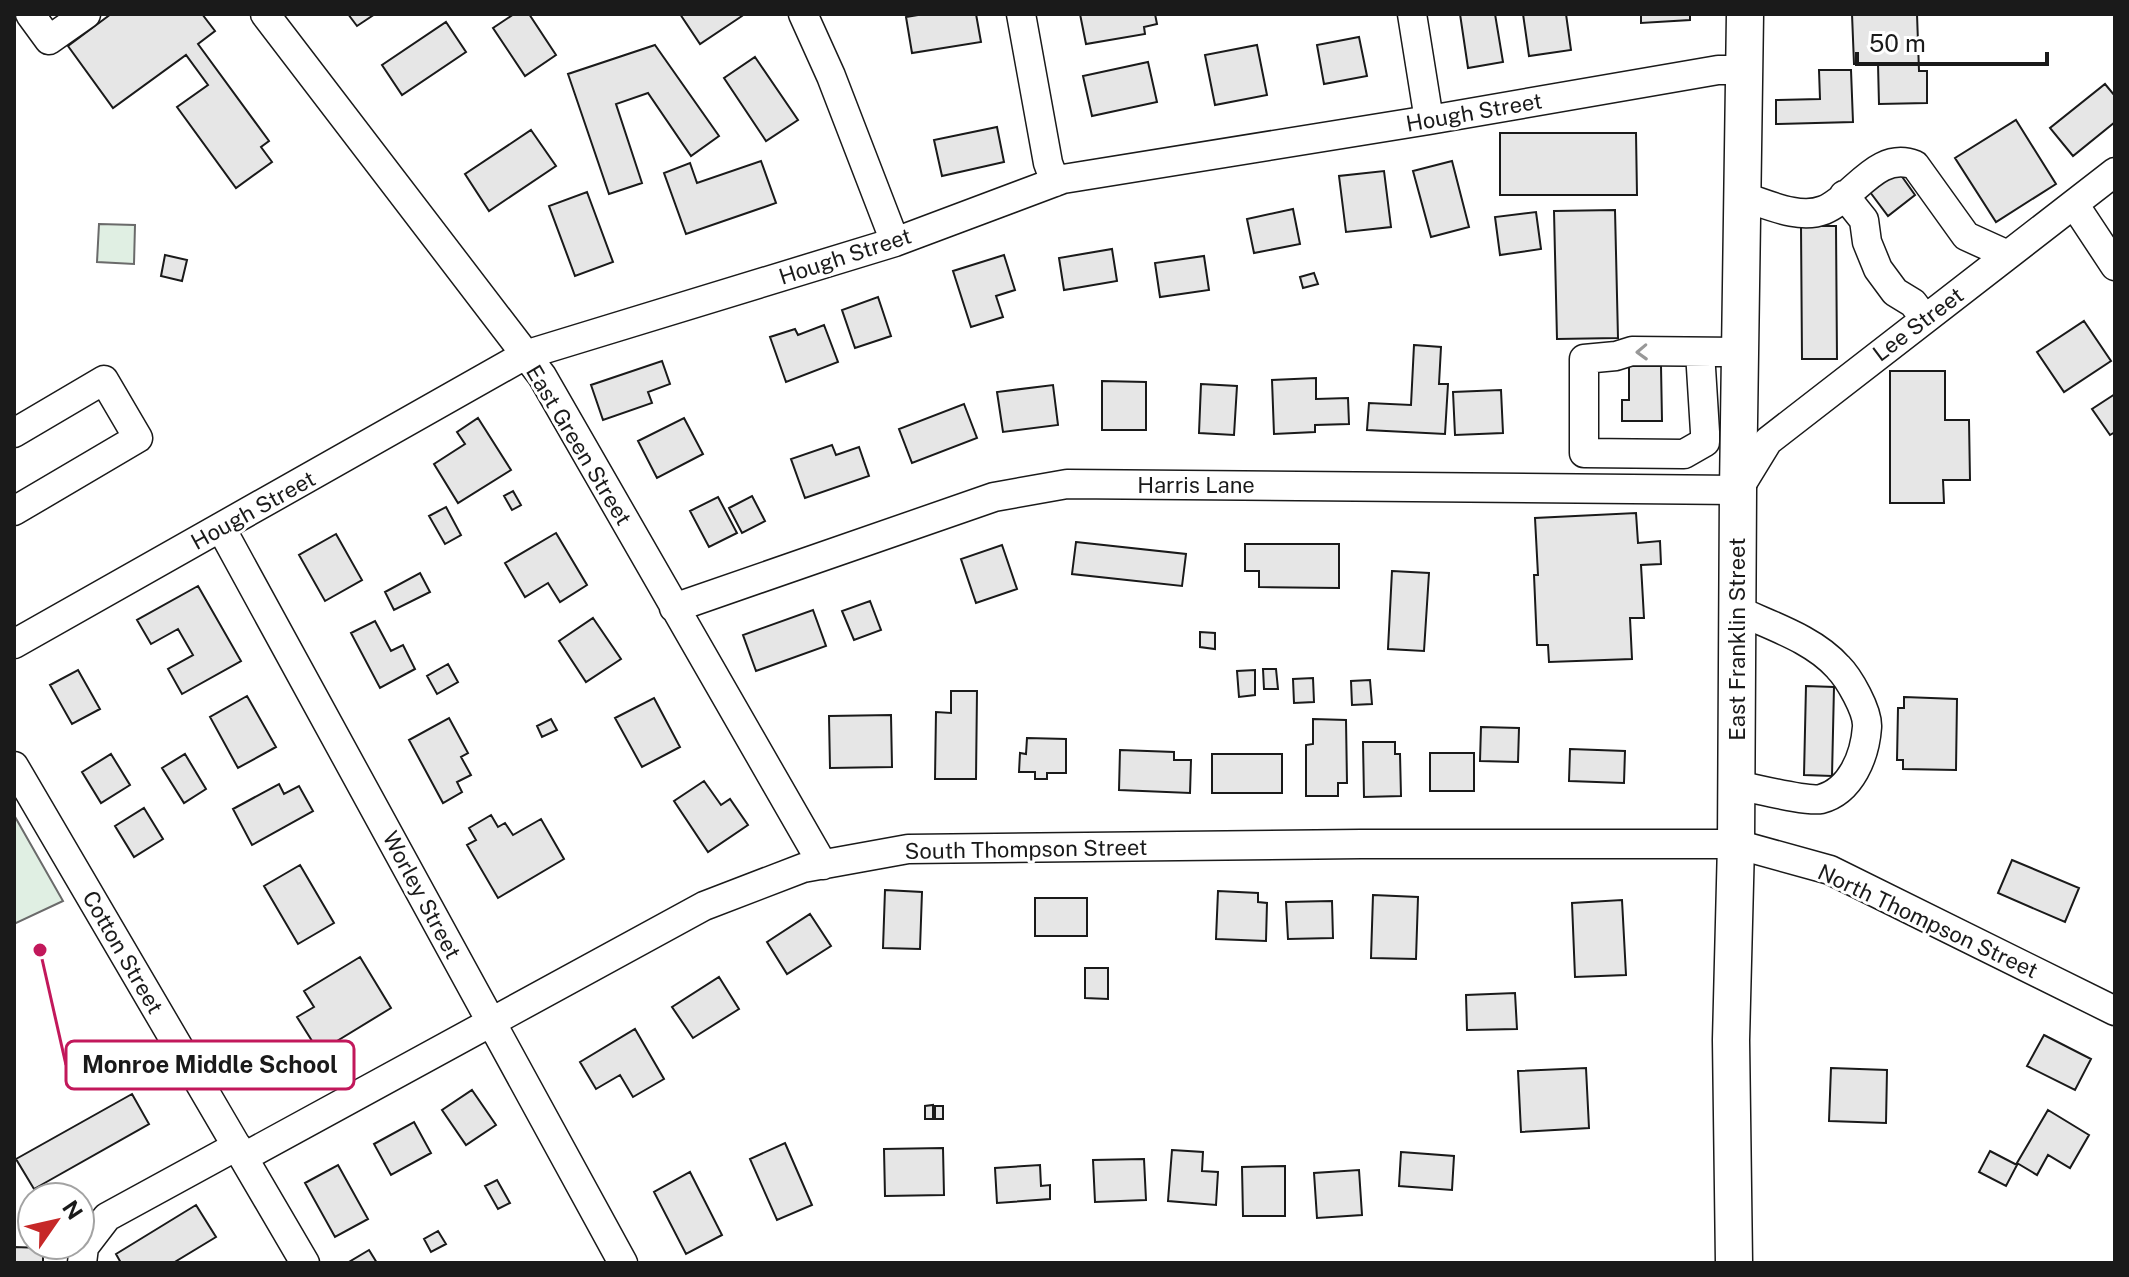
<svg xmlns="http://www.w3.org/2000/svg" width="2129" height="1277" font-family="'Public Sans',sans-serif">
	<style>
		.green { fill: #e0efe3; stroke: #6a6a6a; stroke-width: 2 }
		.building { fill: #e6e6e6; stroke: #1a1a1a; stroke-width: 2 }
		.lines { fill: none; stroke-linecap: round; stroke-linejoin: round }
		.minor-casing { stroke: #1a1a1a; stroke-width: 31 }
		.major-casing { stroke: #1a1a1a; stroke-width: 39 }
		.minor { stroke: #fff; stroke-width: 28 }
		.major { stroke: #fff; stroke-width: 36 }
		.oneway { stroke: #989898 }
		.labels { text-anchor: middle; stroke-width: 6; stroke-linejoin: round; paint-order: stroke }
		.street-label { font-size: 22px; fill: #1a1a1a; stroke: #fff }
		.leader { fill: none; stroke: #c2185b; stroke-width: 3 }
		.callout-dot { fill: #c2185b; stroke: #fff; stroke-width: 3 }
		.callout { fill: #fff; stroke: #c2185b; stroke-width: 3 }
		.callout-label { font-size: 24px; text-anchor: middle; font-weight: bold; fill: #1a1a1a }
	</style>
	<rect width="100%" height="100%" fill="#fff"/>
	<path class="green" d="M99,224L135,225L134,264L97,262Z
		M14,815L63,901L14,924Z"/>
	<path class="building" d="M111,14H202L215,31L198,44L269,141L261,147L272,162L236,188L177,107L208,85L186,55L113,108L68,46Z
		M348,14H375L357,26Z
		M514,14H529L556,55L525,76L493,28Z
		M680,14H741L742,16L700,44Z
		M924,14H976L981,42L912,53L906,17Z
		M1080,14H1155L1157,24L1144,27L1145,34L1086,44Z
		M1460,14H1495L1503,62L1468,68Z
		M1523,14H1566L1571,50L1529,56Z
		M1641,14H1690V20L1641,23Z
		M1852,14H1917L1919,71H1927V103L1879,104L1878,64H1854Z
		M446,22L466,52L402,95L382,65Z
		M1359,37L1367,76L1324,84L1317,45Z
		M655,45L719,136L691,156L648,93L616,104L642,183L609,194L568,74Z
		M1257,45L1267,95L1215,105L1205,55Z
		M755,57L798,120L766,141L724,78Z
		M1148,62L1157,102L1092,116L1083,76Z
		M1819,70H1851L1853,122L1776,124V100L1820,99Z
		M2105,84L2115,96V122L2073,156L2050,128Z
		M2016,120L2056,184L1996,222L1955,158Z
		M997,127L1004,162L942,176L934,140Z
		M531,130L556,166L489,211L465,174Z
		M1500,133H1636L1637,195H1500Z
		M761,161L776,203L686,234L664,173L690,163L697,183Z
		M1452,161L1469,227L1431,237L1413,171Z
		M1384,171L1391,227L1346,232L1339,176Z
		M1898,171L1915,195L1888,216L1870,192Z
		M587,192L613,262L575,276L549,206Z
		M1293,209L1300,244L1254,253L1247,219Z
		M1615,210L1618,338L1557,339L1554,211Z
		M1536,212L1541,249L1500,255L1495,217Z
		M1801,226H1836L1837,359H1802Z
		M1112,249L1117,281L1064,290L1059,258Z
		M165,255L187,260L182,281L161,276Z
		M1004,255L1015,290L996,296L1003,317L971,327L953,271Z
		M1204,256L1209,290L1160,297L1155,263Z
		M1314,273L1318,284L1303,288L1300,277Z
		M878,297L891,336L855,348L842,310Z
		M2084,321L2111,361L2064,392L2037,352Z
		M824,325L838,362L786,382L770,337L795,329L798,335Z
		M1414,345L1441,347L1439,384H1448L1445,434L1367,430L1369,403L1411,405Z
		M662,361L670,384L648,392L652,403L603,420L591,385Z
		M1629,366H1661L1662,421H1622V400H1629Z
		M1890,371H1945V420H1969L1970,480H1943L1944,503H1890Z
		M1316,378V399L1348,398L1349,424L1315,425V432L1274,434L1272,380Z
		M1102,381L1146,382V430H1102Z
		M1201,384L1237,386L1234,435L1199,433Z
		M1053,385L1058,425L1003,432L997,392Z
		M1501,390L1503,433L1455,435L1453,392Z
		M2115,394V432L2110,435L2092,409Z
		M964,404L977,438L912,463L899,429Z
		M478,418L511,470L458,503L434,464L465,444L457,432Z
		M684,418L703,454L657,478L638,441Z
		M832,445L836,455L859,447L869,476L805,498L791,459Z
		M513,491L521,505L512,510L504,496Z
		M752,496L765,521L742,533L729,508Z
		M718,497L737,533L709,547L690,511Z
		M446,507L461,535L445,544L429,516Z
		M1636,513L1638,543L1660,541L1661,564L1641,565L1644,618H1630L1632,659L1549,662L1548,645H1537L1534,575H1538L1535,518Z
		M556,533L587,585L560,602L548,583L525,597L505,563Z
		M336,534L362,580L325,601L299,555Z
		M1076,542L1186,554L1182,586L1072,574Z
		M1245,544H1339V588L1259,587V571H1245Z
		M1002,545L1017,589L976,603L961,559Z
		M1392,571L1429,573L1424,651L1388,649Z
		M420,573L430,592L394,610L385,592Z
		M198,586L241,661L182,694L168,669L193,655L178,629L151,644L137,620Z
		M870,601L881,630L854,640L842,611Z
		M813,610L826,646L756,671L743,635Z
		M593,618L621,659L586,682L559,641Z
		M375,621L391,651L403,645L415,669L380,688L351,633Z
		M1200,632L1215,633V649L1200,647Z
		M448,664L458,682L437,694L427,676Z
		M1263,669H1276L1278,689H1264Z
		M78,670L100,709L72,724L50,685Z
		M1255,670V695L1239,697L1237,671Z
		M1313,678L1314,702L1294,703L1293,679Z
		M1370,680L1372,704L1352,705L1351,681Z
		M1806,686L1834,687L1832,776L1804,775Z
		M951,691H977L976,779H935L936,712L951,713Z
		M247,696L276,747L238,768L210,717Z
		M1904,697L1957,699L1956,770L1903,769V760H1897L1898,708H1904Z
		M654,698L680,747L642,767L615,718Z
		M891,715L892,767L830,768L829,716Z
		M449,718L468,753L461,757L471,775L457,782L462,792L443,803L409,740Z
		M551,719L557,730L542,737L537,726Z
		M1313,719L1346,720L1347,783H1338V796H1306V745L1313,744Z
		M1481,727L1519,728L1518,762L1480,761Z
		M1027,738L1066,739V773H1047V779H1035V772H1019L1020,753L1026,754Z
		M1363,742H1395V754H1400L1401,796L1364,797Z
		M1570,749L1625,751L1624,783L1569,781Z
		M1120,750L1174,752V760H1191L1190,793L1119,790Z
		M1430,753H1474V791H1430Z
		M111,754L130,785L101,803L82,772Z
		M185,754L206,789L184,803L162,768Z
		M1212,754H1282V793H1212Z
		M704,781L721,805L730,799L748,825L708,852L674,801Z
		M279,784L284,794L299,786L313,811L252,845L233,809Z
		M144,808L163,839L134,857L115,826Z
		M491,815L498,827L505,823L513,835L541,819L564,859L498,898L467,845L476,840L469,828Z
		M2012,860L2079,888L2065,922L1998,893Z
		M300,865L334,923L298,944L264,886Z
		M885,890L922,892L920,949L883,948Z
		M1218,891L1258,893V902L1267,903L1266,941L1216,939Z
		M1373,895L1418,897L1416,959L1371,958Z
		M1035,898H1087V936H1035Z
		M1622,900L1626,975L1575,977L1572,903Z
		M1332,901L1333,938L1288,939L1286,902Z
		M810,914L831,946L787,974L767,942Z
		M360,957L391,1008L319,1052L297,1017L314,1007L304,991Z
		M1085,968H1108V999L1085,998Z
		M719,977L739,1009L693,1038L672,1007Z
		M1515,993L1517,1029L1467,1030L1466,995Z
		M635,1029L664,1079L633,1097L620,1075L596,1089L580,1062Z
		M2044,1035L2091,1059L2075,1090L2027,1066Z
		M1586,1068L1589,1128L1521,1132L1518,1071Z
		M1831,1068L1887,1070L1886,1123L1829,1121Z
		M472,1090L496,1125L466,1145L442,1110Z
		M132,1094L149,1124L34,1189L16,1159Z
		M933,1105V1119H925V1106Z
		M935,1106H943V1119H935Z
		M2048,1110L2089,1135L2070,1168L2048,1155L2037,1175L2017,1163Z
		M414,1122L431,1153L391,1175L374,1144Z
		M785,1143L812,1205L777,1220L750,1159Z
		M943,1148L944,1195L885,1196L884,1149Z
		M1172,1150L1203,1152L1202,1171L1218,1172L1216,1205L1168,1201Z
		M1990,1151L2017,1165L2006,1186L1979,1172Z
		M1401,1152L1454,1156L1452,1190L1399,1186Z
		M1144,1159L1146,1200L1095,1202L1093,1160Z
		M338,1165L368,1219L335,1237L305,1183Z
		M1040,1165L1041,1186L1050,1185V1199L997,1203L995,1168Z
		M1285,1166V1216H1243L1242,1167Z
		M1359,1170L1362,1215L1317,1218L1314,1173Z
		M690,1172L722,1235L686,1254L654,1192Z
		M497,1180L510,1203L498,1209L485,1186Z
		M196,1205L216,1237L173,1263H121L116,1254Z
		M438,1231L446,1244L431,1252L424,1239Z
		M14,1247L43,1248V1263H14Z
		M369,1250L377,1263H350L349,1262Z"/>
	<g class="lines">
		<defs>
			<path id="minor" d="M30,14L49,40L86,14
				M265,14L542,376L823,865
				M803,14L831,76L895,242
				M1021,14L1048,163L1055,182
				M1412,14L1429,120
				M1844,195L1864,220L1867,242L1878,269L1895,292L1913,303L1925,319
				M1744,197C1767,204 1799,220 1824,210C1854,198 1877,150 1915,165L1966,236L2008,255
				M2074,204L2115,266
				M1700,352L1705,432V442L1684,454L1584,453V359L1616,356L1632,351L1740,352
				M14,433L104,380L138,438L14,511
				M221,528L623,1263
				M674,608L994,497L1067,484L1738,490L1768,441L2115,172
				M14,644L525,355L895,242L1063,179L1429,120L1718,70H1745
				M14,766L305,1263
				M1736,785C1754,788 1806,802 1821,799C1851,791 1865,756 1867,727C1868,711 1849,678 1838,667C1813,639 1771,626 1737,610
				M244,1157L704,906L803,868L908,849L1361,844H1736L1830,870L2115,1011
				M82,1263L84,1247L107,1217L237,1146"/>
			<path id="major" d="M1734,1263L1731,1040L1736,844L1738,490L1745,14"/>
		</defs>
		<use href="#minor" class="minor-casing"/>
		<use href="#major" class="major-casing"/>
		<use href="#minor" class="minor"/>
		<use href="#major" class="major"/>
	</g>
	<defs><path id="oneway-chevron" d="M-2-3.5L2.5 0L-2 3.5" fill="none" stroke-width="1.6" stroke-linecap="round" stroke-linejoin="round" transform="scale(2)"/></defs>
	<use class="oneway" href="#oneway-chevron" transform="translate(1642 352) rotate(178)"/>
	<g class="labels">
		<g class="street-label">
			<text transform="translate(1474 112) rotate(-10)" y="8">Hough Street</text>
			<text transform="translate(845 256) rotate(-18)" y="8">Hough Street</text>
			<text transform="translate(1918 324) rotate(-37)" y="8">Lee Street</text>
			<text transform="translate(579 445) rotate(59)" y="8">East Green Street</text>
			<text x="1196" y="493">Harris Lane</text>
			<text transform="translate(253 510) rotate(-29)" y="8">Hough Street</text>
			<text transform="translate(1737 639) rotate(-90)" y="8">East Franklin Street</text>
			<text transform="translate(1026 849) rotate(-1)" y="8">South Thompson Street</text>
			<text transform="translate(422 895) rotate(62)" y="8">Worley Street</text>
			<text transform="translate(1928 921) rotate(25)" y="8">North Thompson Street</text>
			<text transform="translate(123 952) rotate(60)" y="8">Cotton Street</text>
		</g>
	</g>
	<path class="leader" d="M40 950L66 1065"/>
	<circle class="callout-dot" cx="40" cy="950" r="8"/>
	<rect class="callout" x="66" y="1041" width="288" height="48" rx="8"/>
	<g class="callout-label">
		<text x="210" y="1073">Monroe Middle School</text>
	</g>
	<rect width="2129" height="1277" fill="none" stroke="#1a1a1a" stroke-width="32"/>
	<g transform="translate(56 1221) rotate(56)"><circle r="38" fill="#ffffff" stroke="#a3a3a3" stroke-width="2"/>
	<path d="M0-6L14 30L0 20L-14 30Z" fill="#c62828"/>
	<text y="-12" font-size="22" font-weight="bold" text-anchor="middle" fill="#1a1a1a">N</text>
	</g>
	<path d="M1857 52v12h190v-12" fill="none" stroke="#1a1a1a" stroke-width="4"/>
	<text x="1869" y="52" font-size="24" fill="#1a1a1a" stroke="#ffffff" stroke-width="6" paint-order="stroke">50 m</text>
</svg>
